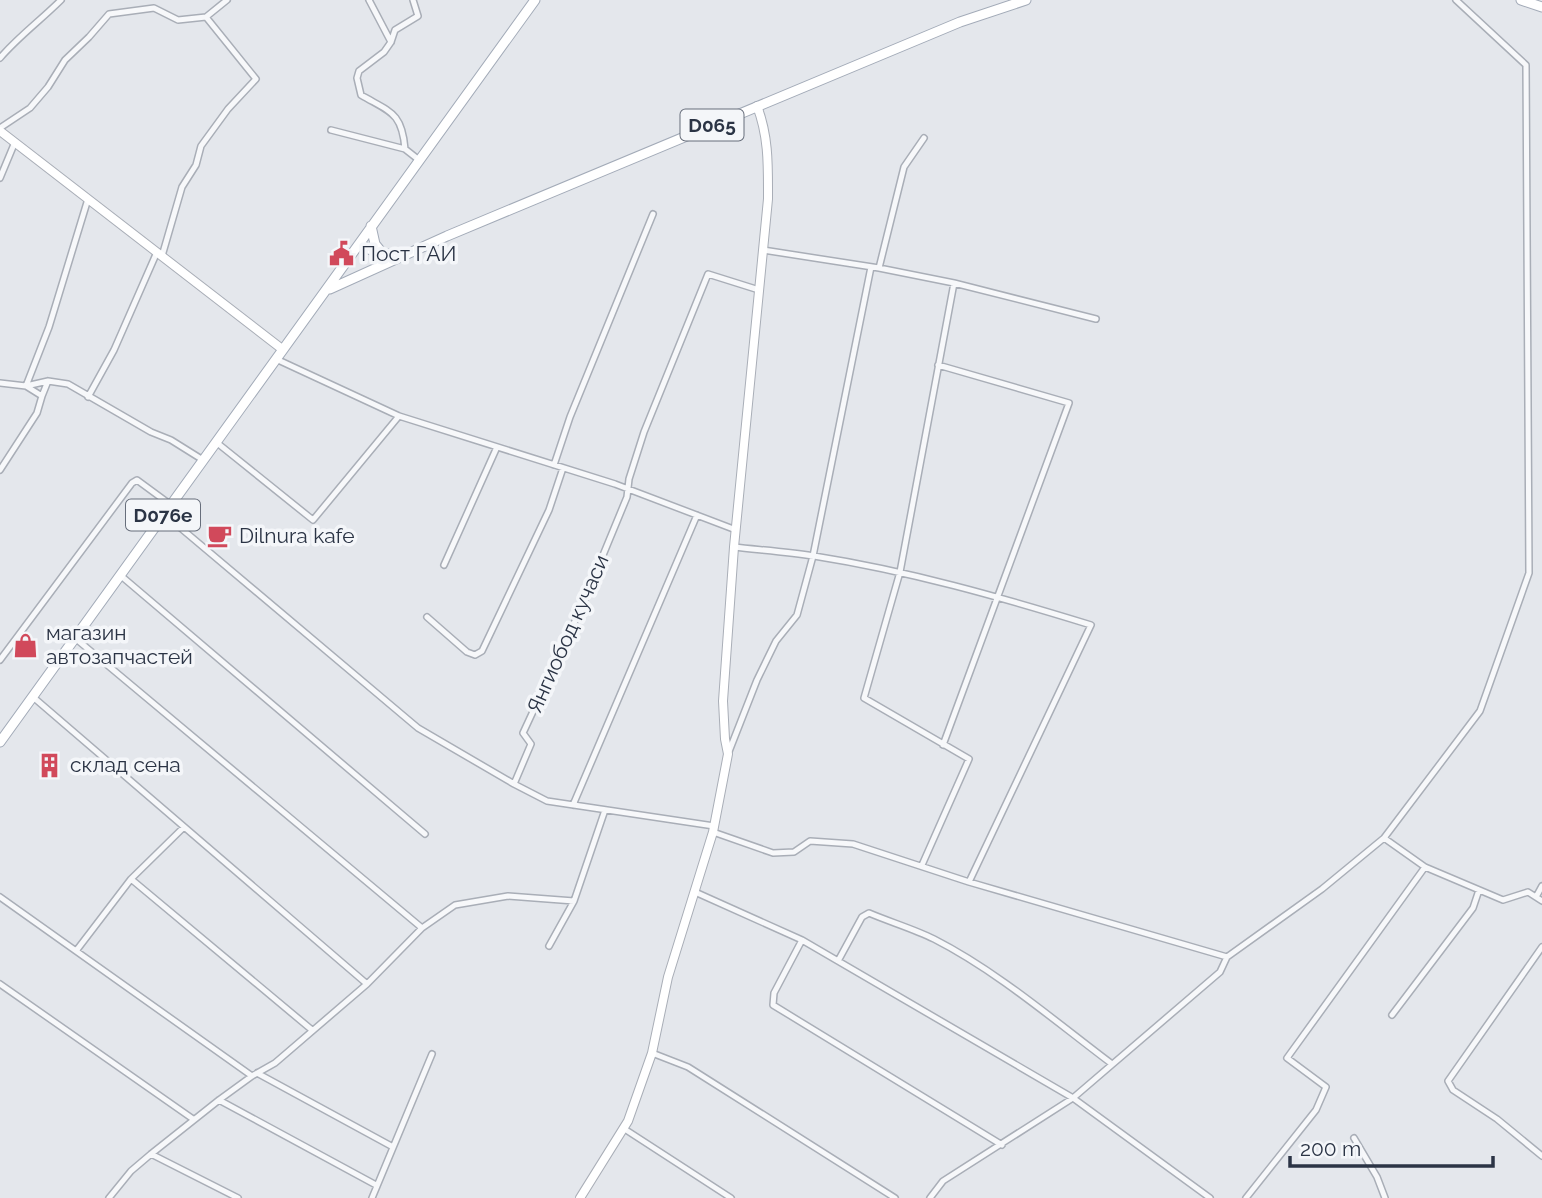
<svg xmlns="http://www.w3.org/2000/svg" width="1542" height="1198" font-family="Raleway,sans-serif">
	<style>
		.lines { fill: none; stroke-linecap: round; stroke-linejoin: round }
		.street-casing { stroke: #a9aeb7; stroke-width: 8 }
		.secondary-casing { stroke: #a9aeb7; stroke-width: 10 }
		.primary-casing { stroke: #a3abb8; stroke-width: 11 }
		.street { stroke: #f7f8fa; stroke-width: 5 }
		.secondary { stroke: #fff; stroke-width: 8 }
		.primary { stroke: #fff; stroke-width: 9 }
		.labels { text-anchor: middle; stroke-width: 7; stroke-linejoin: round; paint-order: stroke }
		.shield { fill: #f4f6f9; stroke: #676e7b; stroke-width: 2 }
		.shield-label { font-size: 19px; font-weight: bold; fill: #2b3445 }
		.poi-label { font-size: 21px; fill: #2b3445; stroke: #f4f6f9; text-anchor: start }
		.street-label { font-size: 21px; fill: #2b3445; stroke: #f4f6f9 }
	</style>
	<rect width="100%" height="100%" fill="#e4e7ec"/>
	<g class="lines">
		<defs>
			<path id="street" d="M369,0L391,42
				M0,58C19,36 41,20 61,0
				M0,128L30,108L48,87L65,60L89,37L109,14L154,8L178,20L206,17L227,0
				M331,130L405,149L419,160
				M405,149C402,112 390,112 361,95L357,78L359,71L384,52L391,42L395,30L418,16L413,0
				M0,178L15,142
				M763,250L879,268L954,283L1096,319
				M162,256L182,187L196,165L201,146L228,109L256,79L206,17
				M879,268L904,167L924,138
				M276,359L399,416L615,484L736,530
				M938,365L1069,403L943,745
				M48,381L42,396L26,386L49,327L88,199
				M0,383L26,386L48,381L68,384L151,432L171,440L203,460
				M88,397L114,350L157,252
				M216,442L313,520L399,416
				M554,465L570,417L653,214
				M0,470L37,413L42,396
				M164,514L418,728L514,784L547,801L714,826
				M444,565L497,447
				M120,575L425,834
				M427,617L467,652L475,655L482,651L549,510L563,468
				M75,638L422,928
				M0,660L132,483L137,480L171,505
				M33,697L367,984
				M728,754L757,680L776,641L797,615L813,556L871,267
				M514,784L531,744L523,733L582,606L627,497L629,479L644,432L708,274L759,290
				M573,805L697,515
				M713,832L773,853L794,852L810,841L853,844L969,882L1091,625C1000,597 909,571 814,556C788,552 761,550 734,547
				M1384,838L1425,867L1503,900L1528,892L1542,901
				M922,865L969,759L864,698L900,572L954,283
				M131,879L312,1030
				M969,882L1227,957
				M695,892L802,940L1073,1098L1210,1198
				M0,897L252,1076
				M1536,897L1542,886
				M802,940L774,993L773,1005L1002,1145
				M549,946L574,901
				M1542,947L1448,1081L1453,1090L1497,1119L1542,1156
				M76,951L131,879L184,827
				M838,961L862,917L869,913C890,922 914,929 934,939C997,971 1056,1022 1112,1064
				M0,984L193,1119
				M1392,1015L1473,908L1479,890
				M652,1053L688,1067L895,1198
				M257,1073L393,1147
				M219,1100L376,1185
				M623,1128L731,1198
				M1354,1138L1377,1177L1385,1198
				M151,1154L238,1198
				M109,1198L131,1171L151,1154L219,1100L252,1076L275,1063L367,984L422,928L455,905L508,896L574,901L605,810
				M372,1198L432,1054
				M930,1198L943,1181L1073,1098L1220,972L1227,957L1322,889L1384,838L1480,711L1529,573L1526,65L1456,0
				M1246,1198L1316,1110L1326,1087L1287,1058L1425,867"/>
			<path id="secondary" d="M0,131L282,349
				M580,1198L628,1121L652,1053L668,977L713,832L728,754L725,739L723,701L734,547L768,199C768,167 769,137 757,106"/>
			<path id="primary" d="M1521,0L1542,7
				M371,226L375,244L383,254
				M359,244L377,253L399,255
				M330,289L447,236L960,22L1026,0
				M0,742L535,0"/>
		</defs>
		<use href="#street" class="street-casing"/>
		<use href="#secondary" class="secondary-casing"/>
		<use href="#primary" class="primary-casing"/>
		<use href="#street" class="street"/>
		<use href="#secondary" class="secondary"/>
		<use href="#primary" class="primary"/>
	</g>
	<defs>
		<symbol id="civic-bare" viewBox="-9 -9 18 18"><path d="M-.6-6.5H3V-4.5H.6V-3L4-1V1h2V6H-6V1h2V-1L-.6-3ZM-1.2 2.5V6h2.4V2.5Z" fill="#d1495b" stroke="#f4f6f9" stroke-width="2.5" paint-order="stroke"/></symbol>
		<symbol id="cafe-bare" viewBox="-9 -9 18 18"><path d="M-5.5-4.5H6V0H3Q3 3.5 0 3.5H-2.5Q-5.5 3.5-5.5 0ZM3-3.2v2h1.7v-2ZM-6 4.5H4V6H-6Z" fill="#d1495b" stroke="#f4f6f9" stroke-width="2.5" paint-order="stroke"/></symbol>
		<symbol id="shop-bare" viewBox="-9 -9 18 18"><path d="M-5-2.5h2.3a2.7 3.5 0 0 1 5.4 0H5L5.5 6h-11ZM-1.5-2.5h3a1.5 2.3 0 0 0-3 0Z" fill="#d1495b" stroke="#f4f6f9" stroke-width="2.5" paint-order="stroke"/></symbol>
		<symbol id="building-bare" viewBox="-9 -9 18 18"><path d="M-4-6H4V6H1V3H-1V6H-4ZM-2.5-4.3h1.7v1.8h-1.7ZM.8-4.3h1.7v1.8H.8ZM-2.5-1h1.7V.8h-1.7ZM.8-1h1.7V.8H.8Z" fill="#d1495b" stroke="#f4f6f9" stroke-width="2.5" paint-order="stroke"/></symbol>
	</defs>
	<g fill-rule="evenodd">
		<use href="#civic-bare" x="324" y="236" width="35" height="35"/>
		<use href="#cafe-bare" x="202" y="518" width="35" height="35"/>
		<use href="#shop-bare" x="8" y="628" width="35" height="35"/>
		<use href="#building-bare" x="32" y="748" width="35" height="35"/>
	</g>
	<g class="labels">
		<g class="shield">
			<rect x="680.5" y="109.5" width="63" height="31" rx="5"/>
			<rect x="126" y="499.5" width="74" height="31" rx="5"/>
		</g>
		<g class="shield-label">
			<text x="712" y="132">D065</text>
			<text x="163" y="522">D076e</text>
		</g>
		<g class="poi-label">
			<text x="361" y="261">Пост ГАИ</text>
			<text x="239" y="543">Dilnura kafe</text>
			<text x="46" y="640">магазин<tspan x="46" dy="24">автозапчастей</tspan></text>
			<text x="70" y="772">склад сена</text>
		</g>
		<g class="street-label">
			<text transform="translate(568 634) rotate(-66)" y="7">Янгиобод кучаси</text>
		</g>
	</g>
	<path d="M1290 1156v10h203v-10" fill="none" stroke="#2b3445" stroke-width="3.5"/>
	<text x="1300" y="1156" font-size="21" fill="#2b3445" stroke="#f4f6f9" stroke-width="5" paint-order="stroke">200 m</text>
</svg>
